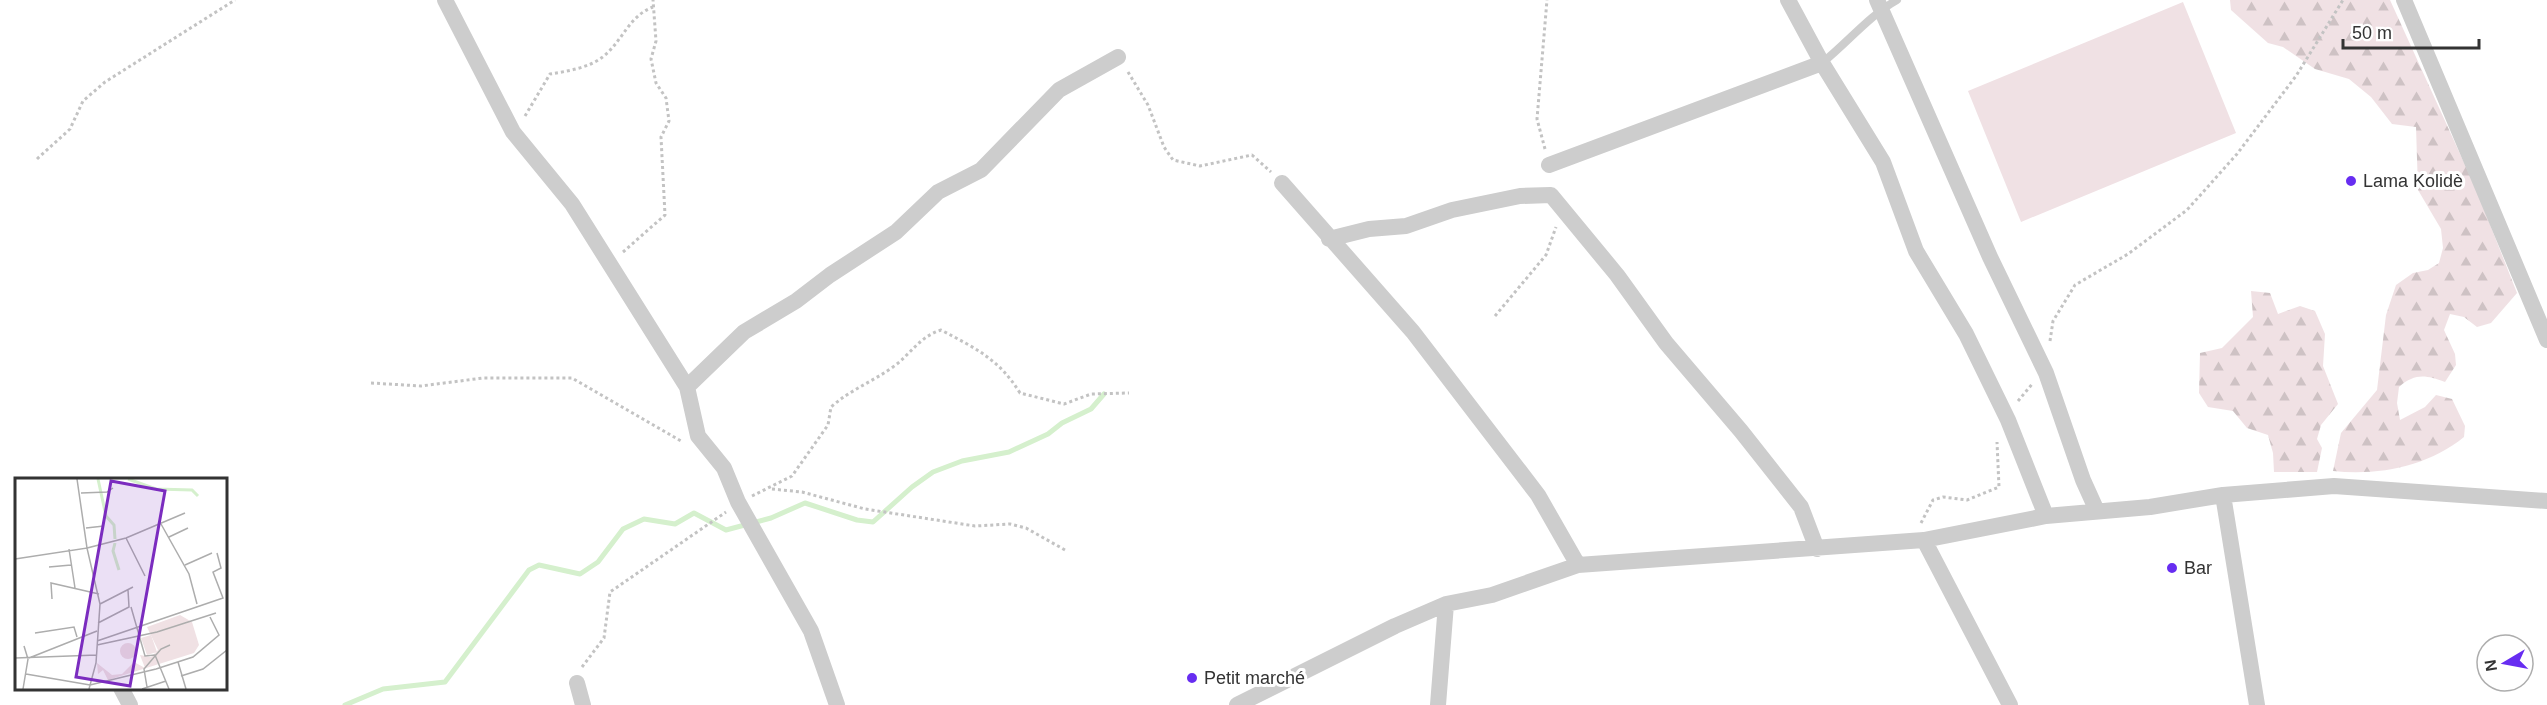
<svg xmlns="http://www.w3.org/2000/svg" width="2547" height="705" font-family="Helvetica,sans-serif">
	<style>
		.green { fill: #f0e1e4 }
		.forest { fill: url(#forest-firs) }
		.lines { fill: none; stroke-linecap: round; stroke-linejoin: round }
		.stream { stroke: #d5f0cd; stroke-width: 5 }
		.path { stroke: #c3c3c3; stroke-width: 3; stroke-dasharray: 3 3; stroke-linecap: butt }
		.lane { stroke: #cdcdcd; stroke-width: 8 }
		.street { stroke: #cdcdcd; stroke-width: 16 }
		.poi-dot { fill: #672df1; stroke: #fff; stroke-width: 2 }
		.labels { text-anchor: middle; stroke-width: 6; stroke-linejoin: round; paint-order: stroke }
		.poi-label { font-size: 18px; fill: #333; stroke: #fff; text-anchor: start }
		.inset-river { fill: none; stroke: #d5f0cd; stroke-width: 3 }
		.inset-road { fill: none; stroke: #adadad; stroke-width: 1.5 }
		.view { fill: #7b2cbf; fill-opacity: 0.15; stroke: #7b2cbf; stroke-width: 3 }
		.inset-edge { fill: none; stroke: #333; stroke-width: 3 }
	</style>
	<defs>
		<pattern id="forest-firs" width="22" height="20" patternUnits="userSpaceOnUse" patternTransform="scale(1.5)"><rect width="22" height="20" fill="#f0e1e4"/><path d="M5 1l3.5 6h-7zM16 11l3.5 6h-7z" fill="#cec2c4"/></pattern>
	</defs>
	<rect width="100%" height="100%" fill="#fff"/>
	<path class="green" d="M2183,2L2236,133L2021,222L1968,91Z"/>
	<path class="forest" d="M2230,0H2390L2476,189L2517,293L2491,323L2477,327L2464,317L2450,314L2444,330L2455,354L2456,365L2445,382C2426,375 2415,373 2399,387L2397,403L2400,420L2425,407L2436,395L2452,399L2465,426L2464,437C2428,466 2380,476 2333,471L2341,433L2377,390L2386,315L2396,285L2413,273L2428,270L2439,263L2443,248L2441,229L2418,190L2416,127L2392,124L2371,97L2349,79L2315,69L2283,47L2268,43L2231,10Z
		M2251,291L2270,293L2278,314L2300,306L2315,311L2325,334L2323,366L2338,404L2321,425L2317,439L2322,448L2317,472H2274L2273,453L2268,435L2247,428L2233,411L2208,407L2199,393L2200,353L2222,348L2253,317Z"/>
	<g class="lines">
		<path class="stream" d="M345,705L383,689L445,682L529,570L539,565L580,574L598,562L623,529L644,519L675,524L694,513L726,530L771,518L805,503L857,520L873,522L912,487L933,472L962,461L1009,452L1048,434L1062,423L1091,409L1104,394"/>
		<path class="path" d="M1128,72L1148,105L1164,147L1173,160L1200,166L1252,155L1271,172
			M525,116L550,74C568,71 589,68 604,56C623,40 629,16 653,7
			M1545,149L1537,119L1547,0
			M37,159L70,129L83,101L105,82L235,0
			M623,252L665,215L661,137L669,121L666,98L656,83L651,59L656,41L653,0
			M1495,316L1546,255L1556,227
			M2050,341L2053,321L2075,285L2128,254L2187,210L2237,154L2296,76L2343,0
			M371,383L421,386L483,378H572L681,441
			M2018,401L2033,383
			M772,489L802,492L865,509L975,526L1010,524L1026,528L1065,550
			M752,496L792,476L828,425L831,407C850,390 872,382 893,367C911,354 919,337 941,330C975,348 999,359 1020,393L1064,404L1091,394L1129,393
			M1921,523L1933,500L1943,497L1967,500L1999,487L1997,442
			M582,667L604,638L610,592L726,512"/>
		<path class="lane" d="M1822,63C1847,43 1870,15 1897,0"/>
		<path class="street" d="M445,0L513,132L572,204L687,387L698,436L724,468L738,502L811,631L837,705
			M1788,0L1822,63L1883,162L1916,251L1966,334L2008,420L2046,516
			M1877,0L1990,257L2046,373L2083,480L2097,511
			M2404,0L2547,340
			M1549,165L1822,63
			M1282,183L1413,332L1538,495L1578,565
			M1329,239L1369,229L1406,226L1452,210L1520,196L1551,195L1617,275L1666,343L1741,431L1801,507L1817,549
			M687,387L744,332L796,301L830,275L896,232L938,192L981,170L1059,90L1118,57
			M2223,495L2257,705
			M1924,540L2010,705
			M577,683L583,705
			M121,688L130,705
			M1237,705L1395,626L1446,604L1492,595L1578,565L1924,540L2046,516L2150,507L2223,495L2334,486L2547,501
			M1438,705L1446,604"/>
	</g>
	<g class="poi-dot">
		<circle cx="2351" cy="181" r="6"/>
		<circle cx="2172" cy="568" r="6"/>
		<circle cx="1192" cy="678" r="6"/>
	</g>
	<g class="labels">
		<g class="poi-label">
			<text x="2363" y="187">Lama Kolidè</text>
			<text x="2184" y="574">Bar</text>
			<text x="1204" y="684">Petit marché</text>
		</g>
	</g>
	<g transform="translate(15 478)">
		<rect width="212" height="212" fill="#fff"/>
		<path d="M136,157L142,174L132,177L126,160ZM105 173a8 8 0 1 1 16 0a8 8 0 1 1-16 0Z" fill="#f0e1e4"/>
		<path d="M165,137L177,144L184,167L179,175L93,202L88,192L83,196L82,185L97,197L107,196L119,184L130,190L125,177L136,179L143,172L132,149Z" fill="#f0e1e4"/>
		<path class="inset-river" d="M83,1L91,38L99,47L100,61M113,1L141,11L177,12L183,18M100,65L98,73L104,92"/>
		<path class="inset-road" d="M62,1L72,70L111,60L170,35M66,15L92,14L98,10M146,46L174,96L182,126M71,50L89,48M154,59L173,50M111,60L130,98M54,71L60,110M0,81L72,70L85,126L81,185L74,211M170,87L197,75M34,89L56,87M37,121L36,105L84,116M85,126L118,109M116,129L130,178L140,177L154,211M83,145L114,129L113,112M20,155L59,149L62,159M82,163L208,120L198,94L206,90L202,75M82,167L142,154L201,135M0,180L82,177M14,180L82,153M163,184L171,211M11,196L75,207L141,191L178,179L204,157L195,139M166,198L188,191L212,172M132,209L129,191L146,171L155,167M8,211L13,181L9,168M127,211L151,203"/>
		<path class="view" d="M96,3L150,13L115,208L61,199Z"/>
		<rect width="212" height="212" class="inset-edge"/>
	</g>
	<g transform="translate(2505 663) rotate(260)"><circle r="28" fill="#ffffff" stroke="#adadad" stroke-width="1.5"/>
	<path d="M0-4.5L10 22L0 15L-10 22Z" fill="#672df1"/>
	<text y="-9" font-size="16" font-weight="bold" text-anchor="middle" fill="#333333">N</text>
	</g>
	<path d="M2343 39v9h136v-9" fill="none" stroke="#333333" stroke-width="3"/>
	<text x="2352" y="39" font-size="18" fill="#333333" stroke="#ffffff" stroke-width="4.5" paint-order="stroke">50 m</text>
</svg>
